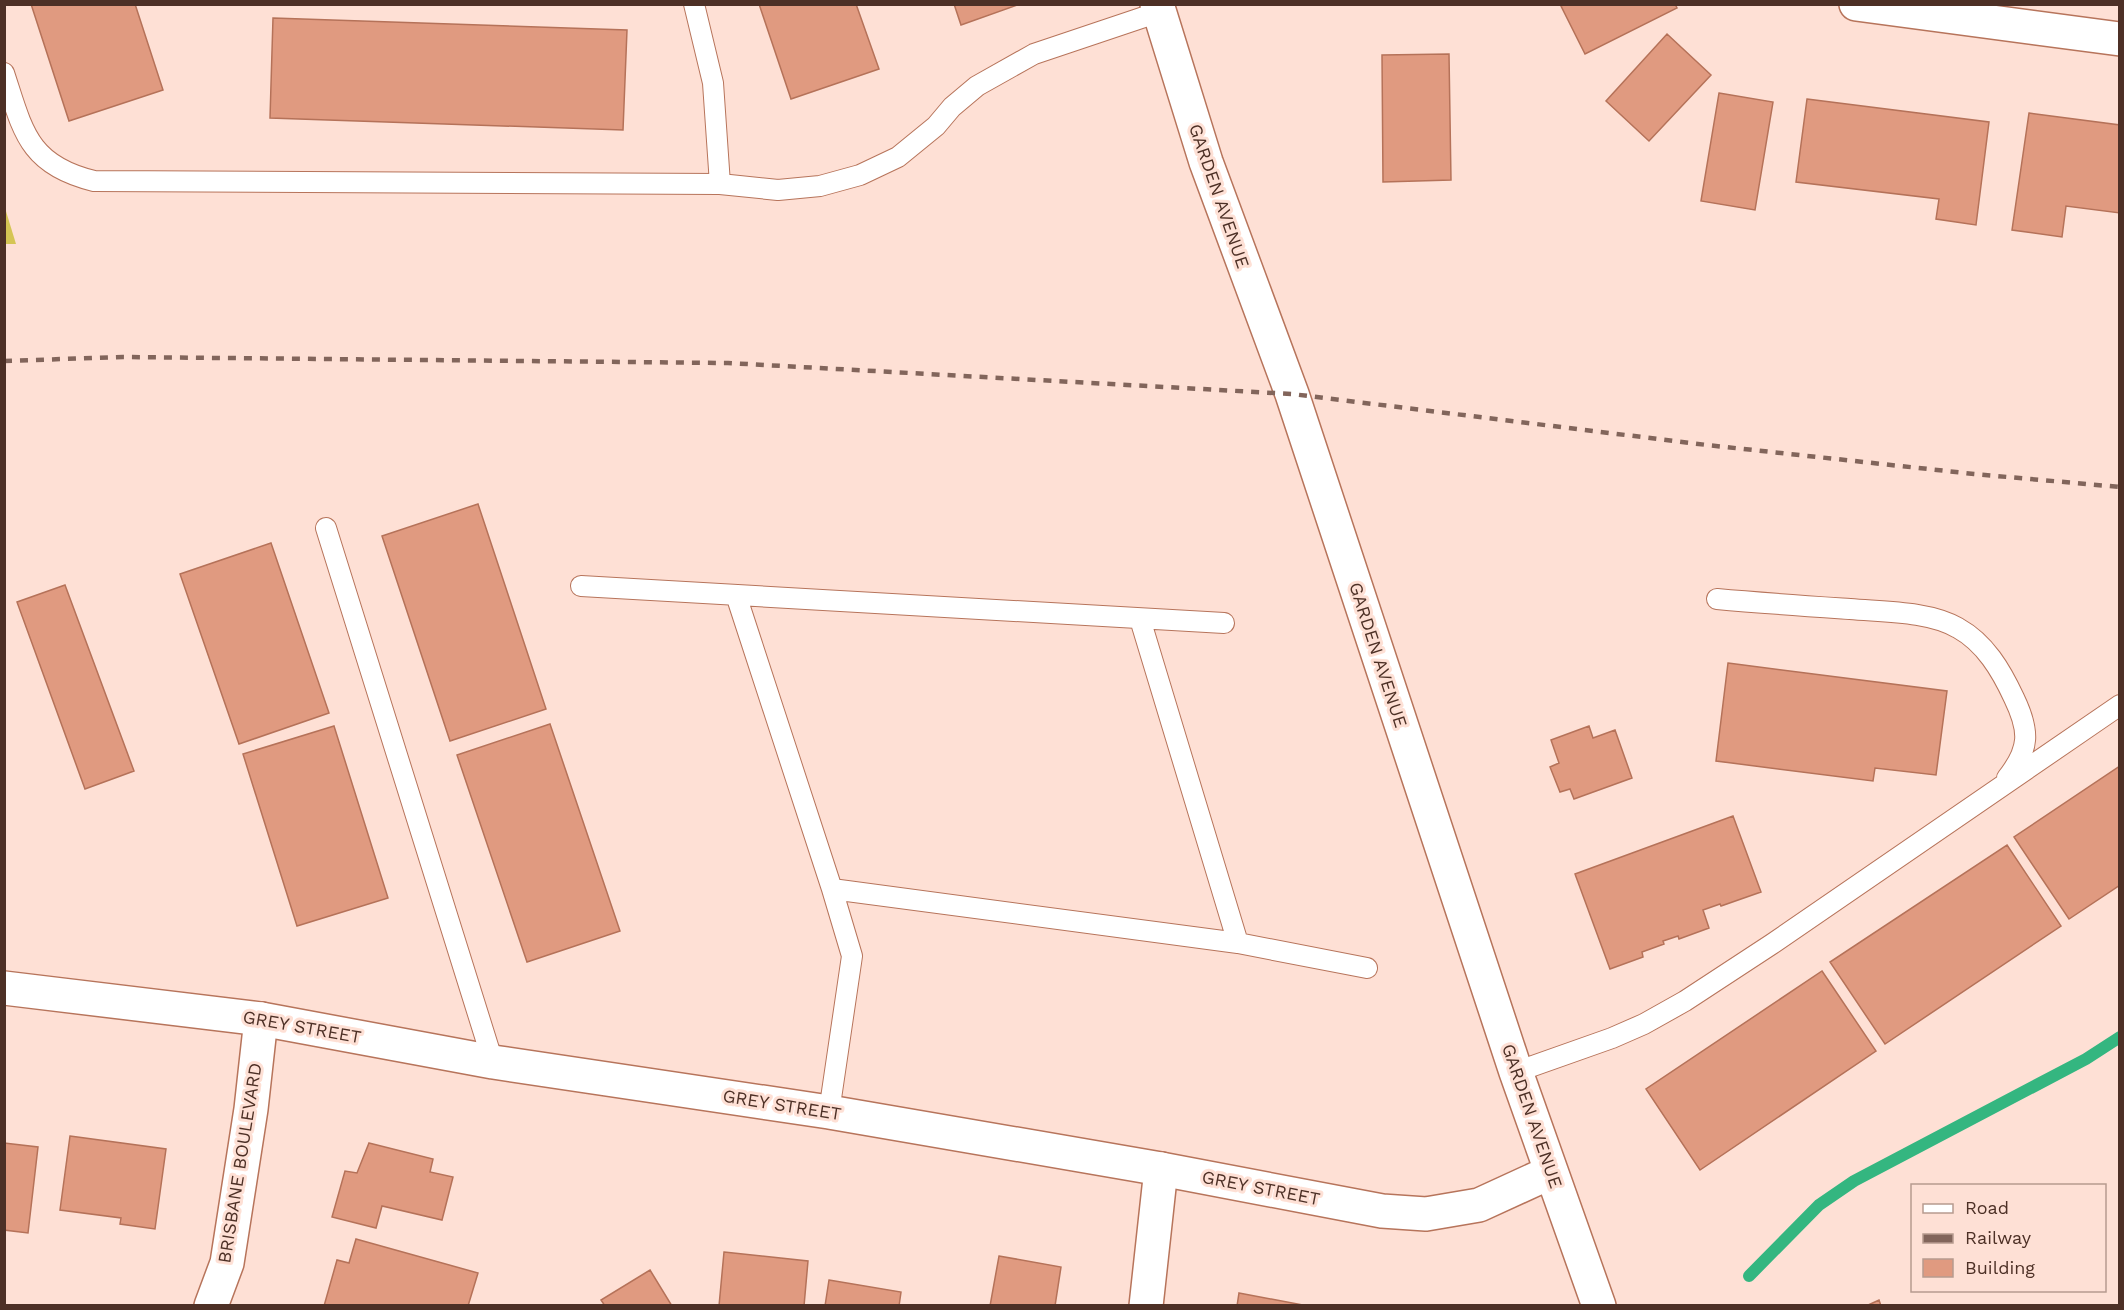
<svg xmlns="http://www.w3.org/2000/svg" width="2124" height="1310" font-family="'Work Sans',sans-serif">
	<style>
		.green { fill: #d5c554 }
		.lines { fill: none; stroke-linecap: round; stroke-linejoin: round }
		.stream { stroke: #34b680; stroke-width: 12 }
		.building { fill: #e09a80; stroke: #b57259; stroke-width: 1.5 }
		.service-casing { stroke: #b7745b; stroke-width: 22 }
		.minor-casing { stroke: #b7745b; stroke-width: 36 }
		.tertiary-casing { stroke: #b7745b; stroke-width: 36 }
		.service { stroke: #fff; stroke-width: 20 }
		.minor { stroke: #fff; stroke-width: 33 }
		.tertiary { stroke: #fff; stroke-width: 33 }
		.rail { stroke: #82655b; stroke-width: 4.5; stroke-dasharray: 8 8; stroke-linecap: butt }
		.labels { text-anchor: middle; stroke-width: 6; stroke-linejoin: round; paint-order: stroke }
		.street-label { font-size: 18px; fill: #4d3026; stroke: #fee0d5 }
	</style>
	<rect width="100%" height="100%" fill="#fee0d5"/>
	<path class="green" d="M4,208H5L16,244H5Z"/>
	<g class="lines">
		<path class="stream" d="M1749,1276L1819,1205L1854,1181L2086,1059L2120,1037"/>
	</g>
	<path class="building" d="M31,4H135L163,90L69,121Z
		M759,4H856L879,69L791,99Z
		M954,4H1020L961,25Z
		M1565,4H1675L1677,8L1585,54L1561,6Z
		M273,18L627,30L623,130L270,118Z
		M1667,34L1711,75L1649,141L1606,101Z
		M1449,54L1451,180L1383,182L1382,55Z
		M1719,93L1773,102L1755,210L1701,201Z
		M1807,99L1989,122L1976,225L1936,219L1939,199L1796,182Z
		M2029,113L2120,125V213L2066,206L2062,237L2012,230Z
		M478,504L546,709L450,741L382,536Z
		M271,543L329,713L239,744L180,574Z
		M65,585L134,771L85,789L17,602Z
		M1728,663L1947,691L1936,775L1875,768L1873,781L1716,761Z
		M550,724L620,931L527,962L457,755Z
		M334,726L388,898L297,926L243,754Z
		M1589,726L1593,738L1615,730L1632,778L1574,799L1570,789L1560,792L1550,767L1559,763L1551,740Z
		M2120,766V885L2069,919L2014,837Z
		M1733,816L1761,892L1721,906L1720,904L1703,910L1709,928L1679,939L1678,936L1663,941L1664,944L1642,952L1643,957L1610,969L1575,874Z
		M2007,845L2061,926L1885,1044L1830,962Z
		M1822,971L1876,1051L1700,1170L1646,1089Z
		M70,1136L166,1149L155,1229L120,1224L121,1218L60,1210Z
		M4,1143L38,1147L28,1233L4,1230Z
		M369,1143L433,1159L430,1172L453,1177L442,1220L382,1206L376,1228L332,1217L345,1171L357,1173Z
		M356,1239L478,1273L468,1306H324L337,1260L349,1263Z
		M724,1252L808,1261L804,1306H719Z
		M999,1256L1061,1267L1055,1306H990Z
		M650,1270L672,1306H605L601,1300Z
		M829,1280L901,1292L899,1306H825Z
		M1239,1293L1308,1306H1237Z
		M1879,1300L1881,1306H1866Z"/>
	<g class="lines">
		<defs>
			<path id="service" d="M694,4L713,83L720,184
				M4,73C23,131 28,165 94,181L720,184L778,190L820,186L860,175L898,157L936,126L952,107L977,86L1034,54L1159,12
				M326,528L493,1062
				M581,586L1224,623
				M736,595L832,889
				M1717,599C1761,603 1806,606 1850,609C1883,612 1929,611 1958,628C1985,643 2001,670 2014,698C2030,731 2030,749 2007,778
				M1140,619L1238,943
				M1516,1072L1612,1038L1644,1024L1685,1001L1772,944L2120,705
				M829,1112L852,956L832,889L1238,943L1367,968"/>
			<path id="minor" d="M1856,4L2120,39
				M211,1306L227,1263L251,1109L261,1019
				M1146,1306L1161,1169"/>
			<path id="tertiary" d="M1157,4L1206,162L1292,394L1516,1072L1599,1306
				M4,988L261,1019L493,1062L829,1112L1161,1169L1382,1211L1426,1214L1479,1205L1551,1172"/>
		</defs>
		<use href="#service" class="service-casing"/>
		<use href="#minor" class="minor-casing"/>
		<use href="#tertiary" class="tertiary-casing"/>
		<use href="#service" class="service"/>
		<use href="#minor" class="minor"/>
		<use href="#tertiary" class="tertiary"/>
		<path class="rail" d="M4,361L123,357L728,363L1292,394L1707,445L1974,474L2120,487"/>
	</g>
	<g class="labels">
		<g class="street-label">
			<text transform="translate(1219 196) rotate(71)" y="6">GARDEN AVENUE</text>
			<text transform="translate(1378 655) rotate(72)" y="6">GARDEN AVENUE</text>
			<text transform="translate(302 1027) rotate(10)" y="6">GREY STREET</text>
			<text transform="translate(782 1105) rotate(9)" y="6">GREY STREET</text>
			<text transform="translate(1532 1116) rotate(71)" y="6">GARDEN AVENUE</text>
			<text transform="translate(240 1163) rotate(-81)" y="6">BRISBANE BOULEVARD</text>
			<text transform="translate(1261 1188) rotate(11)" y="6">GREY STREET</text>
		</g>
	</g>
	<rect width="2124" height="1310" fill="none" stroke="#4d3026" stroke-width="12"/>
	<rect x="1911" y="1184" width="195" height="108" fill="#fee0d5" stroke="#b79a8f" stroke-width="1.5"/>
	<rect x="1923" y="1204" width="30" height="9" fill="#ffffff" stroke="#b79a8f" stroke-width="1.5"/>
	<text x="1965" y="1214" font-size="18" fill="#4d3026">Road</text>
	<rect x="1923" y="1234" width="30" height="9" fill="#82655b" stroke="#b79a8f" stroke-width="1.5"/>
	<text x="1965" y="1244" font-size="18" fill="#4d3026">Railway</text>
	<rect x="1923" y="1259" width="30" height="18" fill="#e09a80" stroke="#b79a8f" stroke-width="1.5"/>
	<text x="1965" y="1274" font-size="18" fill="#4d3026">Building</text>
</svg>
